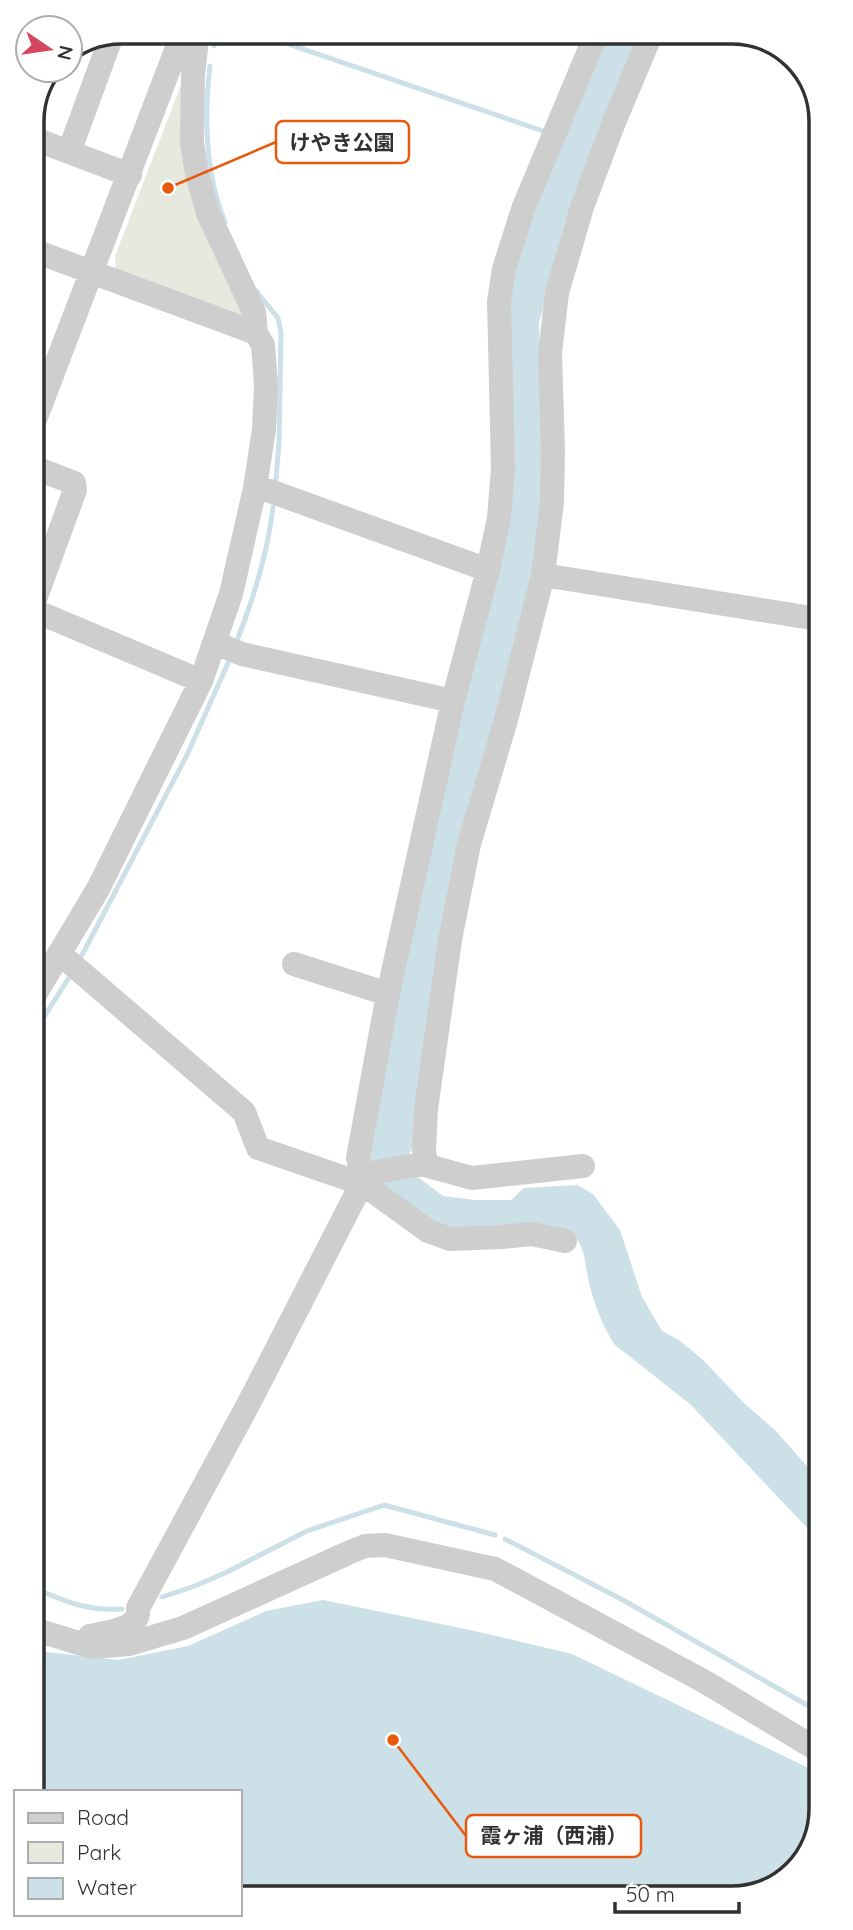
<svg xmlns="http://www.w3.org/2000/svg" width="853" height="1930" font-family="Quicksand,'Noto Sans JP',sans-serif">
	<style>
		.green { fill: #e5e9de }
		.water { fill: #cce0e8 }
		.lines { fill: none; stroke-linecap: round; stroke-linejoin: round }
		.stream { stroke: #cce0e8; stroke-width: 5 }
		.minor { stroke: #cecece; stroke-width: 24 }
		.rim { fill: none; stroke: #313131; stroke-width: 3.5 }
		.leader { fill: none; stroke: #e8590c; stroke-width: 2.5 }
		.callout-dot { fill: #e8590c; stroke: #fff; stroke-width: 2.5 }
		.callout { fill: #fff; stroke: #e8590c; stroke-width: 2.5 }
		.callout-label { font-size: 21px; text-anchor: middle; font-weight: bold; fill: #313131 }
	</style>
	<rect width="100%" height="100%" fill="#fff"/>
	<path class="green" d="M186,72V160L238,290L243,319L116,272L115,256Z"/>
	<path class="water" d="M605,32H641L565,222L539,323L543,481L538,544L413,1146L408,1158L414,1174L443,1196L476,1200H511L524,1188L577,1185L593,1194L620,1230L642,1297L662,1331L679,1340L702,1359L745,1404L775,1430L821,1482V1547L810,1531L690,1404L615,1345C604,1330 591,1296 588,1277C584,1259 586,1251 574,1235L457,1229L427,1220L375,1180L366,1162L403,956L498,558L505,314L521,236Z
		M323,1600L475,1631L572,1654L821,1774V1810L806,1859L762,1894L240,1897V1792H36V1648L47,1652L118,1660L188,1646L266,1611Z"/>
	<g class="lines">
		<path class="stream" d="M253,32L546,132
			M214,46L218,32
			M210,66C204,118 205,173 225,222
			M256,291L278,318L281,333L279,442L276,479
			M238,638C254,597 268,551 273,507
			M82,955L187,755L228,663
			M34,1033L68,979
			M505,1539L623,1600L821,1713
			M36,1589C67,1602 87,1611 122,1609
			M162,1597L195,1586L227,1572L307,1531L384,1505L495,1535"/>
		<path class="minor" d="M32,138L130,175
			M69,152L112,35
			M32,250L256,333
			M33,425L183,32
			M33,467L74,483L75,490L33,605
			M255,488L270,491L488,570
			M543,575L818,619
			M33,610L201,681
			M215,643L242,654L453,701
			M60,954L244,1112L258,1148L348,1179L363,1181
			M294,964L388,994
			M34,996L98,889L201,681L231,594L255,488L264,429L266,386L263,345L256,333L254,312L208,213L197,174L192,143L193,75L196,49L179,43
			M426,1164L424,1150L426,1109L450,940L469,844L506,720L543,575L552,502L553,450L550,353L557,293L582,207L614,122L652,32
			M565,1241L532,1234L501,1237L450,1239L428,1231L370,1189L363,1181L358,1158L388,994L453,701L488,570L499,518L503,469L499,301L504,269L523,209L597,32
			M36,1630L92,1647L129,1644L183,1628L348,1553L365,1546L385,1545L495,1569L707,1683L821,1752
			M90,1636C106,1632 141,1630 138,1608L250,1401L363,1181L377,1172L421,1164L472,1178L583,1166"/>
	</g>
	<path d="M0 0H853V1930H0ZM121 44H732A77 77 0 0 1 809 121V1809A77 77 0 0 1 732 1886H121A77 77 0 0 1 44 1809V121A77 77 0 0 1 121 44Z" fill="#fff" fill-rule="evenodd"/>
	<path class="rim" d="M121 44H732A77 77 0 0 1 809 121V1809A77 77 0 0 1 732 1886H121A77 77 0 0 1 44 1809V121A77 77 0 0 1 121 44Z"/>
	<path class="leader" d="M168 188L276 142M393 1740L466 1836"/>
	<g class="callout-dot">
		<circle cx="168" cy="188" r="7"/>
		<circle cx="393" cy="1740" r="7"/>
	</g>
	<g class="callout">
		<rect x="276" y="121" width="133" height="42" rx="7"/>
		<rect x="466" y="1815" width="175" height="42" rx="7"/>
	</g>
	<g class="callout-label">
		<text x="342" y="150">けやき公園</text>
		<text x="554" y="1843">霞ヶ浦（西浦）</text>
	</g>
	<rect x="14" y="1790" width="228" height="126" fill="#ffffff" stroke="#adadad" stroke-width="2"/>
	<rect x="28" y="1813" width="35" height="10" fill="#cecece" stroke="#adadad" stroke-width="2"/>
	<text x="77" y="1825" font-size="21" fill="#313131">Road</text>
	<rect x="28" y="1842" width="35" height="21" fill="#e5e9de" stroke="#adadad" stroke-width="2"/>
	<text x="77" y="1860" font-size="21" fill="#313131">Park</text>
	<rect x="28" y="1878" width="35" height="21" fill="#cce0e8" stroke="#adadad" stroke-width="2"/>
	<text x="77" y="1895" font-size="21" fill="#313131">Water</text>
	<g transform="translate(49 49) rotate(103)"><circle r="33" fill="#ffffff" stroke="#adadad" stroke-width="2"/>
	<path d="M0-5L12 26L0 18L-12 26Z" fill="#d54760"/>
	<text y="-10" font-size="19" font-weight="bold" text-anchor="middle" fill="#313131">N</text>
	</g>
	<path d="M615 1902v10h124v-10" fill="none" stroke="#313131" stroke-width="3.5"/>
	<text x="626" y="1902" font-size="21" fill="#313131" stroke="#ffffff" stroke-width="5" paint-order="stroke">50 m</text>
</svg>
